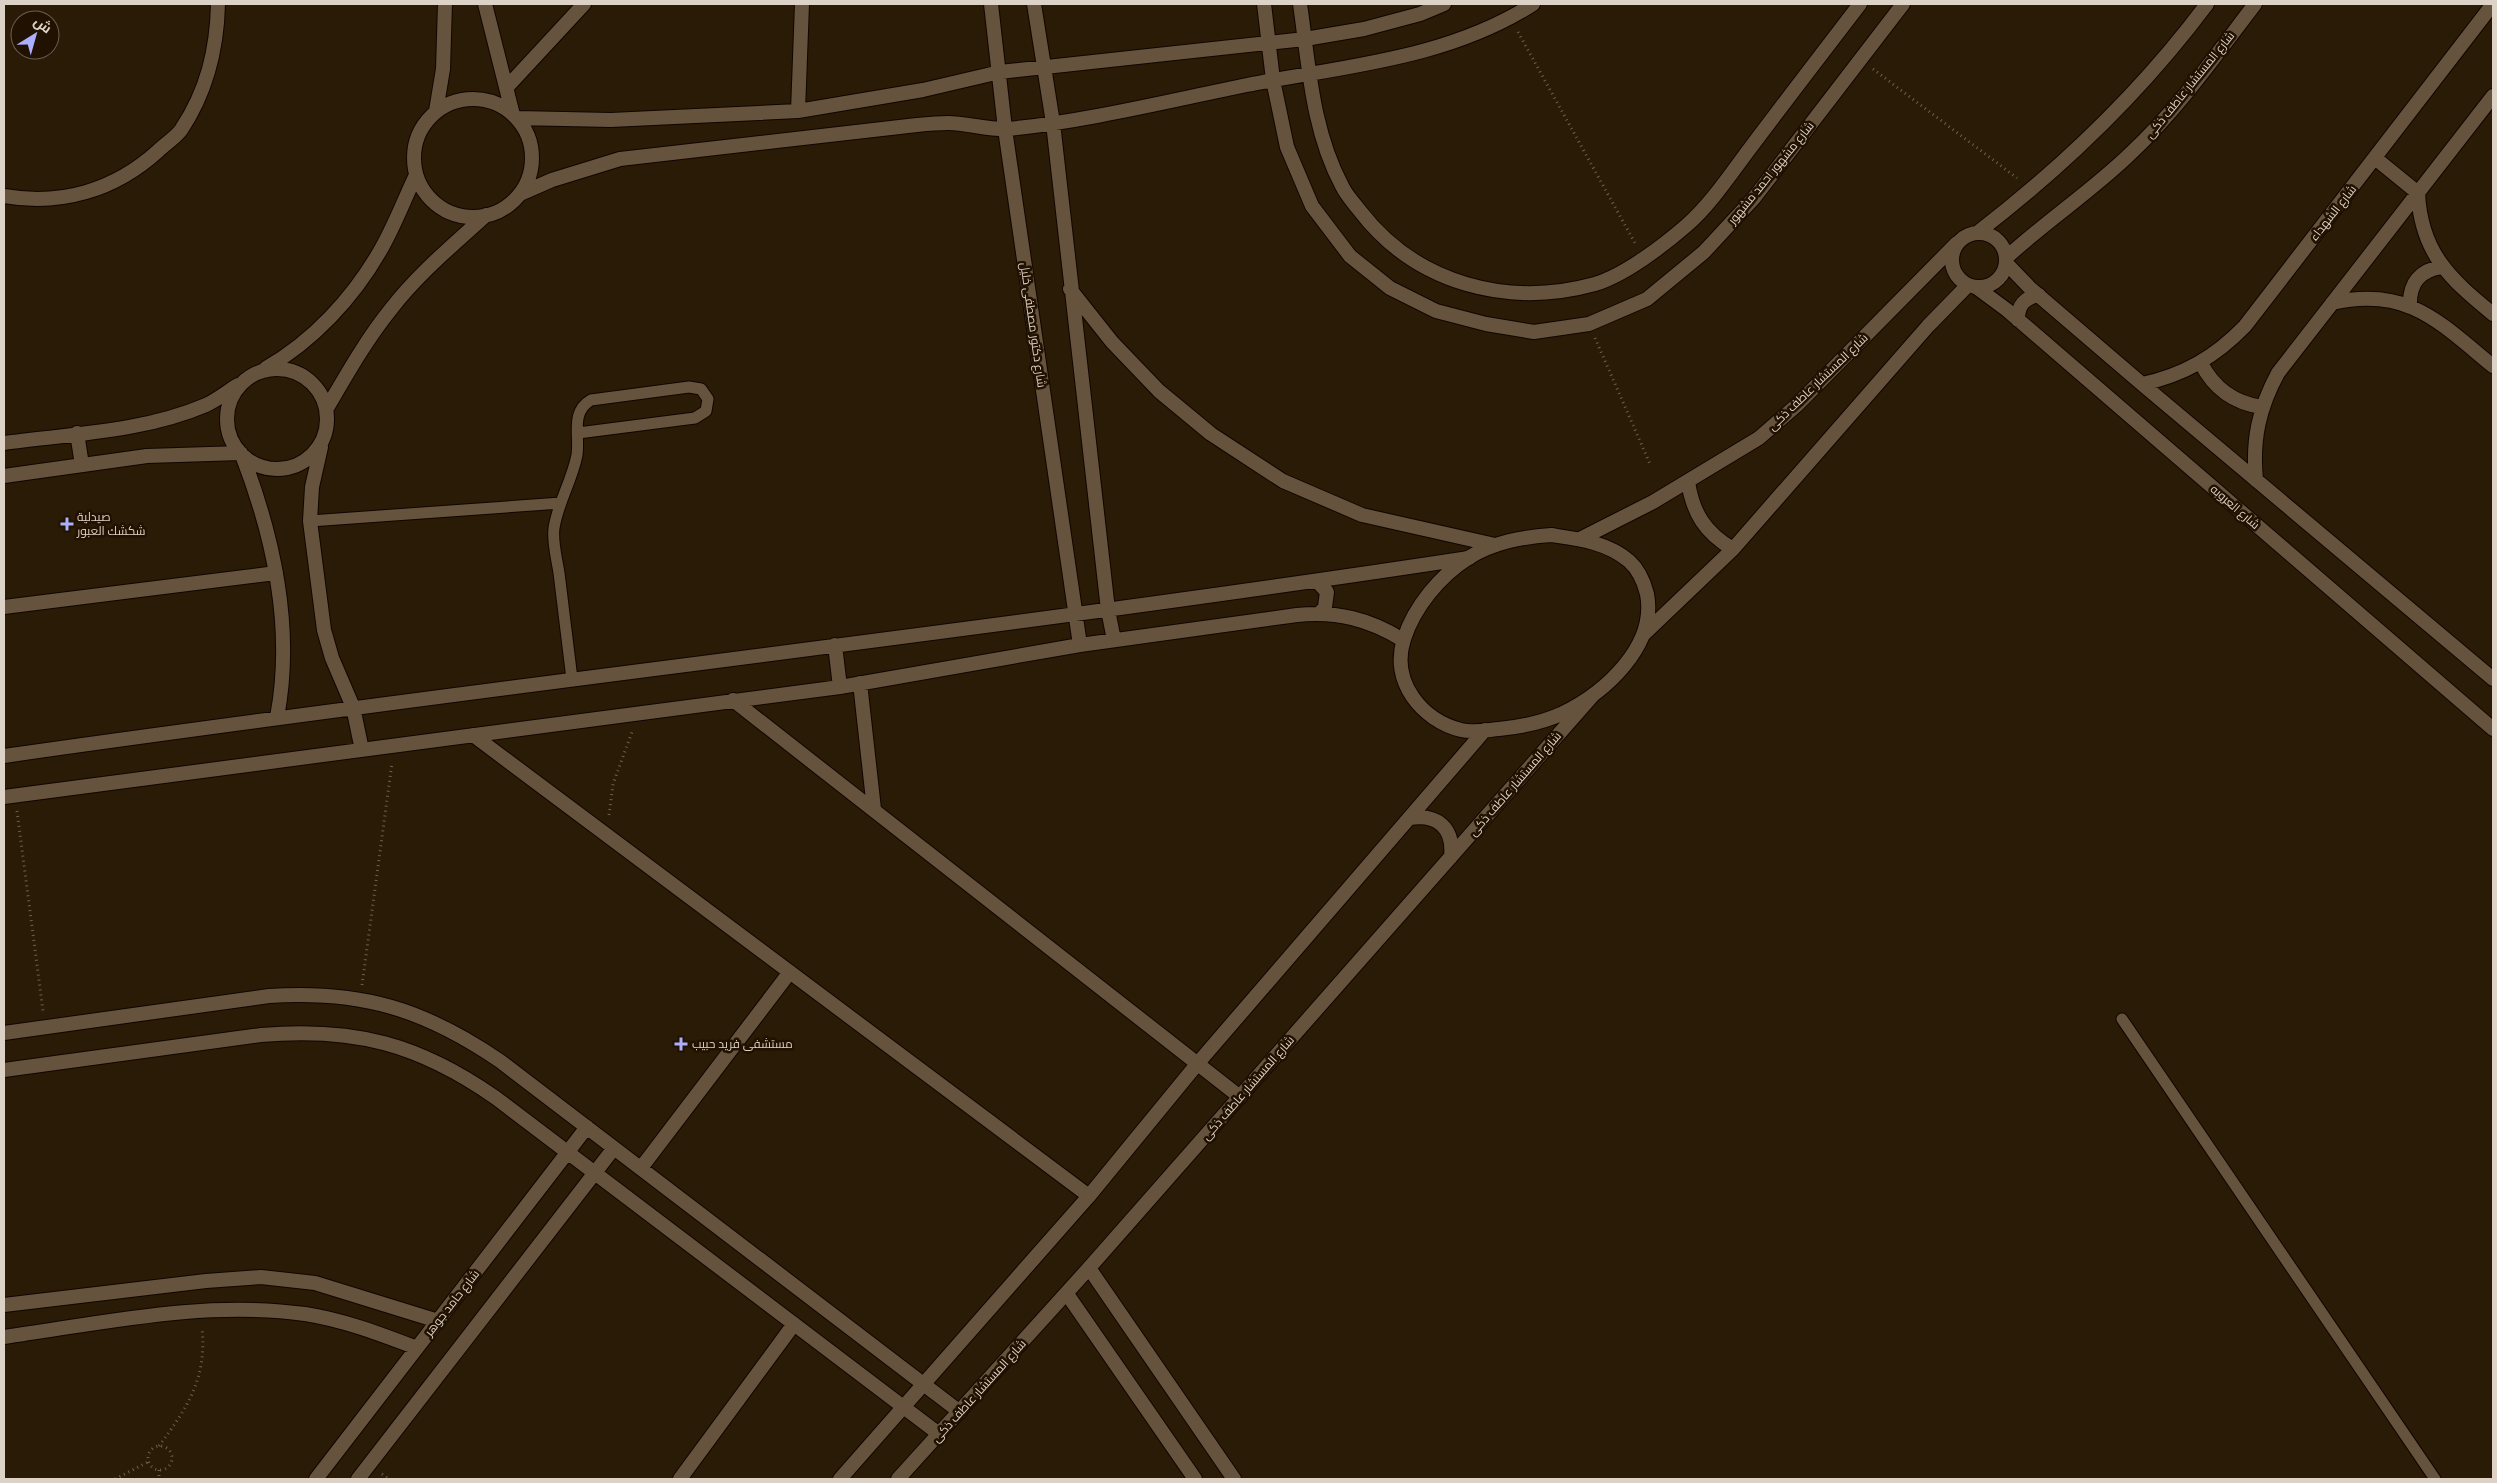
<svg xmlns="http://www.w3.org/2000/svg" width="2497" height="1483" font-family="'Fira Sans Condensed',Cairo,sans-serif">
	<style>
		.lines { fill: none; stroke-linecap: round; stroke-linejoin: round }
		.service-casing { stroke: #120500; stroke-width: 13 }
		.minor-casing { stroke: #120500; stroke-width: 16 }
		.tertiary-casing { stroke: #120500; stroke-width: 16 }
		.path { stroke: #6e604f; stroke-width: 3; stroke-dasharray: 1 4; stroke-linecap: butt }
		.service { stroke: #65533d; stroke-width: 11 }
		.minor { stroke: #65533d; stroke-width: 14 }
		.tertiary { stroke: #65533d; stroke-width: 14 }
		.poi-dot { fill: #acaffb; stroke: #201100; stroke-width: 2 }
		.labels { text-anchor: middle; stroke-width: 5; stroke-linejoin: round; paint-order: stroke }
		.street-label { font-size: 12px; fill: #ddd2c6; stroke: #201100 }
		.poi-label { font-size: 12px; fill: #ddd2c6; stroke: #201100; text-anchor: start }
	</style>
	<rect width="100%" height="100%" fill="#2a1b06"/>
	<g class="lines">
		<defs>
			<path id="service" d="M310,521L561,503
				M572,679C568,644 563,608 559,573C557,559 552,542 554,528C558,502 572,481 577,455C580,436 570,412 591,400L689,387L701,389L708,399L706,411L695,418L578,433
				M2122,1019L2435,1479"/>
			<path id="minor" d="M485,4L513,115
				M991,4L1005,129L1080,645
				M1034,4L1053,123L1108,610L1114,640
				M1264,4L1273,80L1287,147L1312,206L1350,256L1390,288L1436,311L1486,324L1534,332L1589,324L1647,299L1704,252L1754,198L1903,4
				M1300,4C1309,66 1312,130 1342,186C1346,195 1354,203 1360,211C1416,284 1508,308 1595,284C1625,275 1664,245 1687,225C1711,204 1732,172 1751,147C1787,99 1824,51 1860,4
				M507,87L584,4
				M414 158a59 59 0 1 1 118 0a59 59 0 1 1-118 0Z
				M436,111L443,69L445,4
				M798,111L802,4
				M517,118L611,120L798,111L923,90L1000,72L1305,39L1364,29L1420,14L1444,4
				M2375,158L2418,193C2421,253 2450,279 2493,314
				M520,194L552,180L620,159L917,125C927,124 938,123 948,123C967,123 988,130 1008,129C1088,121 1168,101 1247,85C1344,66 1447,59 1533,4
				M4,196C62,206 115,190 158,151C165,144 175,138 181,130C207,91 217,50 218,4
				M2006,263L2030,288L2142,384L2493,679
				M1976,287L2007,310L2493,729
				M1070,289L1112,342L1159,391L1211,434L1283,481L1362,515L1495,545
				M2332,303C2408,286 2439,322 2493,366
				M2410,306C2409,283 2420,270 2442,267
				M2018,320C2018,305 2024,298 2039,295
				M2201,363C2214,389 2234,403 2262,407
				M266,368C313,341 353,298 380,251C394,227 404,200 416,175
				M227 419a50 50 0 1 1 100 0a50 50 0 1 1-100 0Z
				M2142,384C2184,375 2215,357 2245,326L2493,4
				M327,408C347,374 366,340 391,309C418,274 453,245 486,215
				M77,433L82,465
				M4,443C71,434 143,432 206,405C217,400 228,391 238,385
				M321,447L312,487L310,521L324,630L332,658L353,707L362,750
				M242,455C274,538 294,629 277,717
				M4,476L147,456L241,453
				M2256,480C2252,440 2259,408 2278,373L2493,96
				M1317,581L1327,592L1325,607L1320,613
				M4,607L276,573
				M835,645L840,687
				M860,683L874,809
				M733,700L1240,1097
				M473,735L1089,1196
				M4,756C492,686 982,632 1469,558
				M4,797L840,687L1080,645L1297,615C1337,611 1369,619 1403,640
				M4,1033L269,996C361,990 424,1009 500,1061L960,1412
				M4,1070L261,1035C354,1027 419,1044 496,1098L939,1434
				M641,1168L790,972
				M1089,1268L1234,1479
				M1067,1294L1195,1479
				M4,1305L206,1281L261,1277L315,1283L438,1321
				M4,1337C103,1323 205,1300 305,1314C344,1320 380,1334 417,1348
				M316,1479L587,1127
				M358,1479L614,1148
				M680,1479L794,1324"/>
			<path id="tertiary" d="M1952 260a27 27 0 1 1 54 0a27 27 0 1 1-54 0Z
				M1977,233C2063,167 2142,91 2207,4
				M2006,258C2046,221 2092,191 2131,153C2178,109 2216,55 2255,4
				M1688,482C1693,513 1705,533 1733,549
				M1551,535C1578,539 1607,542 1629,561C1638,569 1644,582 1647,594C1657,646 1605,693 1561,714C1541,723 1520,727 1499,729C1487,730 1473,733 1461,730C1422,720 1390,682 1404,639C1414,607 1440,576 1468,558C1494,542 1522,537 1551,535Z
				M1580,539L1653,502L1759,438L1797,405L1957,243
				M1644,634L1733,549L1928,326L1968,285
				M1410,818C1438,814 1454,828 1451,857
				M840,1479L1089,1196L1198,1063L1485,730
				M898,1479L1089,1268L1594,694"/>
		</defs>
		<use href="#service" class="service-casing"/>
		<use href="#minor" class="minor-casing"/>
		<use href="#tertiary" class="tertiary-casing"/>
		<path class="path" d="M1518,32L1636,245
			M1873,69L2017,178
			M1595,338L1650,464
			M17,811L43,1011
			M609,815L613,784L632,732
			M362,985L392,763
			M148 1458a12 12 0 1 1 24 0a12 12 0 1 1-24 0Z
			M159,1446C188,1407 207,1378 202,1328
			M159,1470V1479
			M382,1474L389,1479
			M115,1479L148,1462"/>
		<use href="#service" class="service"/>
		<use href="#minor" class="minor"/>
		<use href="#tertiary" class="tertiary"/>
	</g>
	<g class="poi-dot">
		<path d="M64.5 516.5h5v5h5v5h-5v5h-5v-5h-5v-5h5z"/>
		<path d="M678.5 1036.5h5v5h5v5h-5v5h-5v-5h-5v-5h5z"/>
	</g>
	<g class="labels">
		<g class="street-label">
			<text transform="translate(2190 85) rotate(-51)" y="4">شارع المستشار عاطف ذكى</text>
			<text transform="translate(1771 173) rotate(-51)" y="4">شارع مشهور احمد مشهور</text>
			<text transform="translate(2333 213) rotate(-52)" y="4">شارع الشهداء</text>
			<text transform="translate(1033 325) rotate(82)" y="4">شارع دكتور مصطفى خليل</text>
			<text transform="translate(1818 382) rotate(-44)" y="4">شارع المستشار عاطف ذكى</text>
			<text transform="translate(2235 507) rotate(41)" y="4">شارع العروبه</text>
			<text transform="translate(1515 784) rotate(-49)" y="4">شارع المستشار عاطف ذكى</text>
			<text transform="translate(1248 1088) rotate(-49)" y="4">شارع المستشار عاطف ذكى</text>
			<text transform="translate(452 1303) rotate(-52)" y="4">شارع حامد جوهر</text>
			<text transform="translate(979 1391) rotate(-48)" y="4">شارع المستشار عاطف ذكى</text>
		</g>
		<g class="poi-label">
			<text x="77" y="521">صيدلية<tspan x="77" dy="14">شكشك العبور</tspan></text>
			<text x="692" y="1048">مستشفى فريد حبيب</text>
		</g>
	</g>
	<rect width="2497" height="1483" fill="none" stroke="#ddd2c6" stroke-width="10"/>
	<g transform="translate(35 35) rotate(37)"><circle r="24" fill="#201100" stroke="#6c5e4f"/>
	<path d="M0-4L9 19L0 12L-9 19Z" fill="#acaffb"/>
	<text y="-8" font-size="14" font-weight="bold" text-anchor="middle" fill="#ddd2c6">ش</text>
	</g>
</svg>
